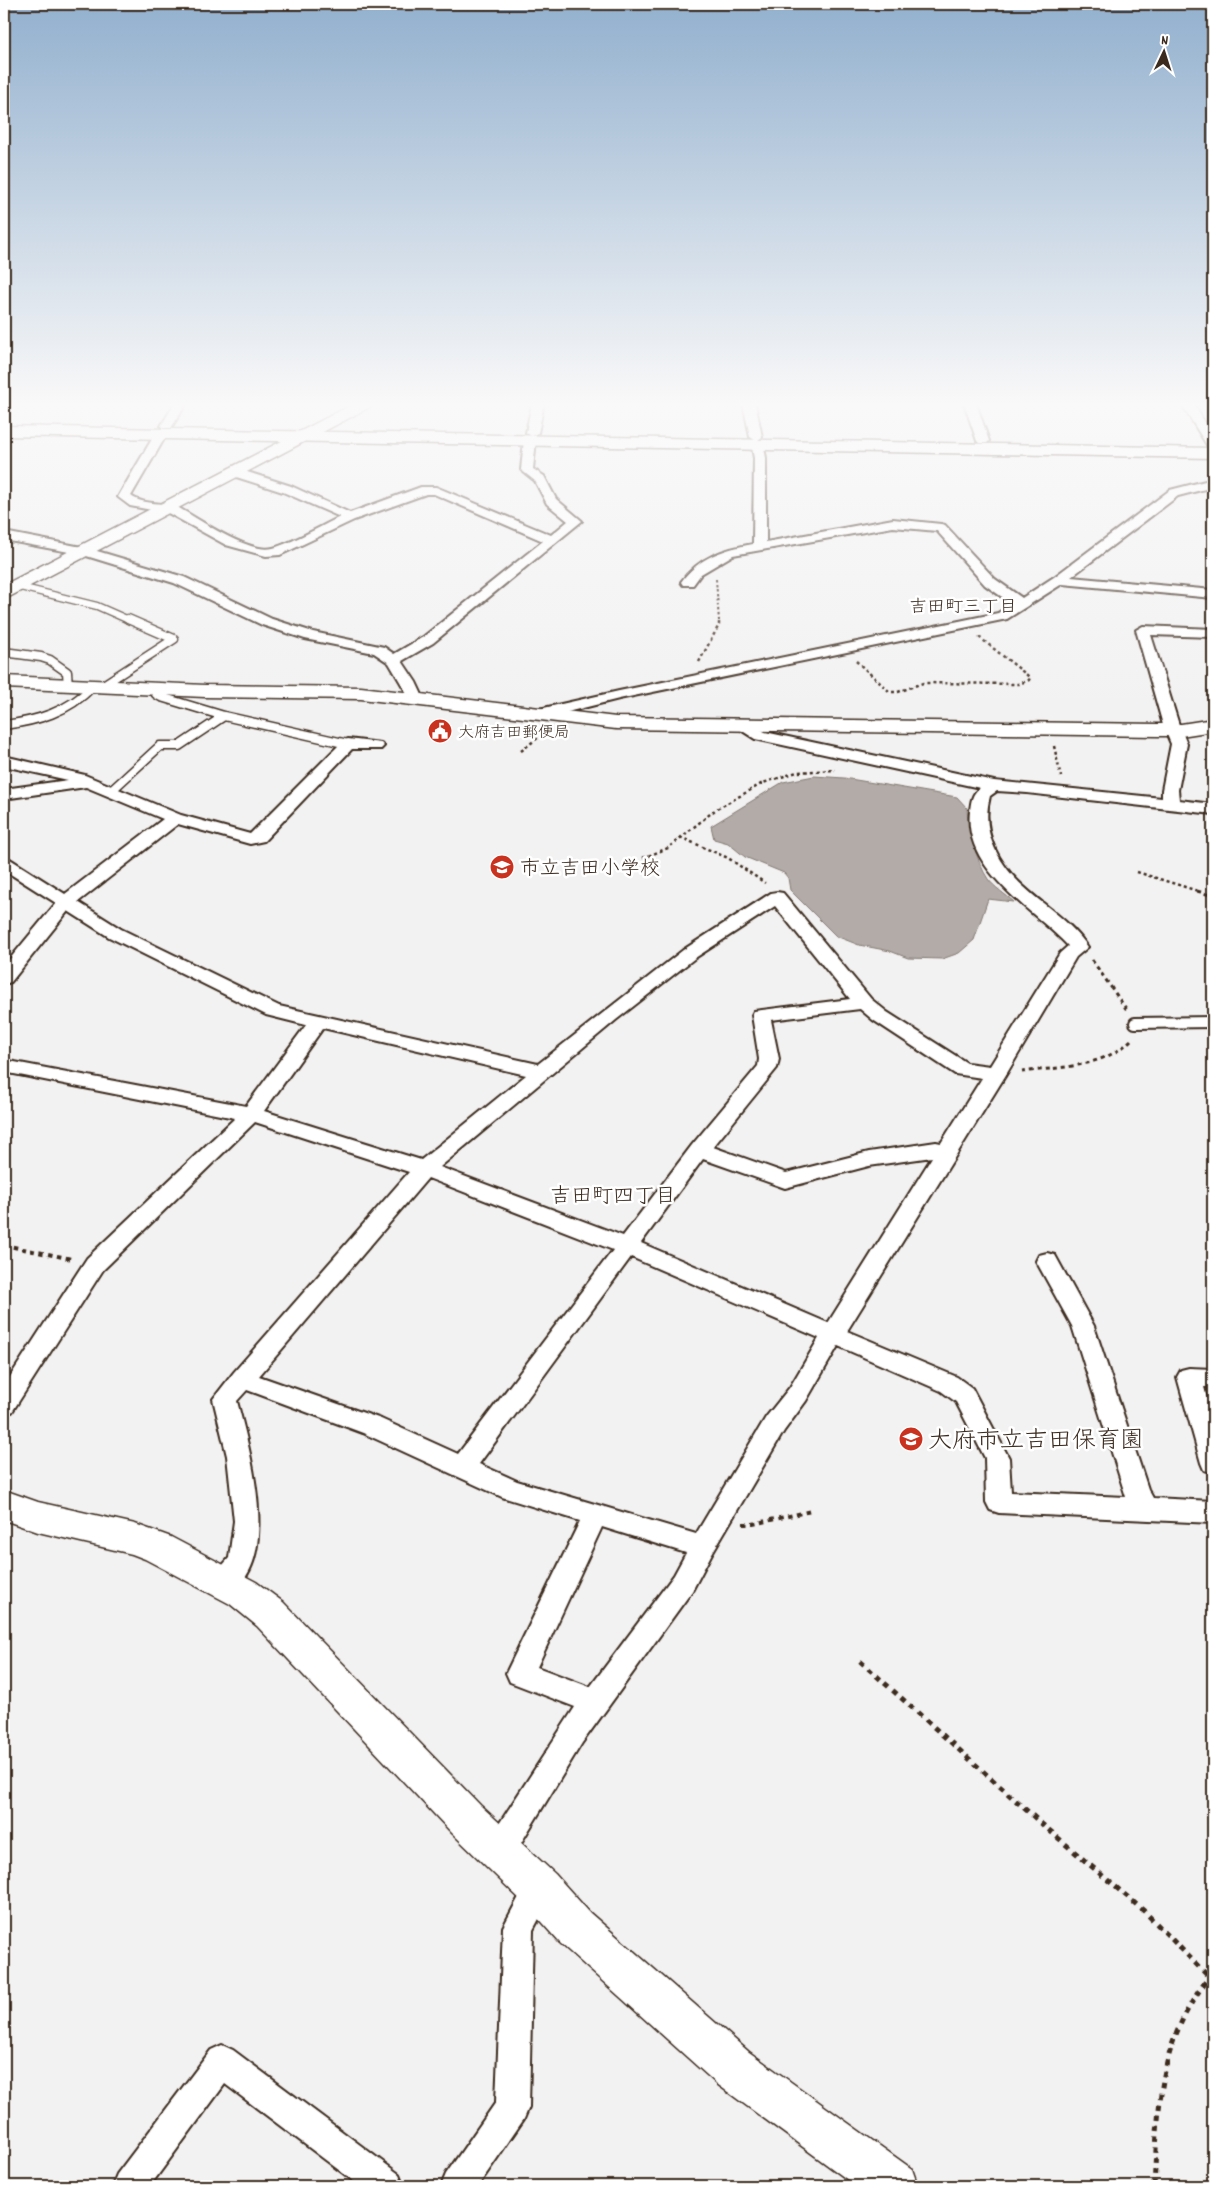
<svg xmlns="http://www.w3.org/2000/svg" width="1217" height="2190" font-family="Dekko,'Klee One',sans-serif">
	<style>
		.water { fill: #b2aba7; stroke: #827770 }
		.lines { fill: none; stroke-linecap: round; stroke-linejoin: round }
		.lane-far2-casing { stroke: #3b2a1e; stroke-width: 9 }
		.lane-far1-casing { stroke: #3b2a1e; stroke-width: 11 }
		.lane-casing { stroke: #3b2a1e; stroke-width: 14 }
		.street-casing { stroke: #3b2a1e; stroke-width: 4 }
		.secondary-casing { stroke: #3b2a1e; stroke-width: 3 }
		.primary-casing { stroke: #3b2a1e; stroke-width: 3 }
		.highway-casing { stroke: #3b2a1e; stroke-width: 3 }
		.path-far4 { stroke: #3b2a1e; stroke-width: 2; stroke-dasharray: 2.5 2.5; stroke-linecap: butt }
		.path-far3 { stroke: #3b2a1e; stroke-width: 2.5; stroke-dasharray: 3 3; stroke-linecap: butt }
		.path-far2 { stroke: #3b2a1e; stroke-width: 3; stroke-dasharray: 4 4; stroke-linecap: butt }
		.path-far1 { stroke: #3b2a1e; stroke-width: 4; stroke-dasharray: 4.5 4.5; stroke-linecap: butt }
		.path { stroke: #3b2a1e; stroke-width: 5; stroke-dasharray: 5.5 5.5; stroke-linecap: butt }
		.lane-far2 { stroke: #fff; stroke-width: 6 }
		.lane-far1 { stroke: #fff; stroke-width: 8 }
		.lane { stroke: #fff; stroke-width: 10 }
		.street { fill: #fff; fill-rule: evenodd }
		.secondary { fill: #fff; fill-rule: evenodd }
		.primary { fill: #fff; fill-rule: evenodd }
		.highway { fill: #fff; fill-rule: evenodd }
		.labels { text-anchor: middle; stroke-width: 5; stroke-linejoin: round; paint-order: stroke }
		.far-poi-label { font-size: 16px; fill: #3b2a1e; stroke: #fff; text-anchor: start }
		.far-neighbourhood-label { font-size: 18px; fill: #3b2a1e; stroke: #fff }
		.poi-label { font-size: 20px; fill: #3b2a1e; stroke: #fff; text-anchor: start }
		.neighbourhood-label { font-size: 21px; fill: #3b2a1e; stroke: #fff }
		.near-poi-label { font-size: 24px; fill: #3b2a1e; stroke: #fff; text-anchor: start }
	</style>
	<rect width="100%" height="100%" fill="#f3f2f2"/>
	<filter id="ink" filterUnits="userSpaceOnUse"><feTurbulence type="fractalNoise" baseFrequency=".02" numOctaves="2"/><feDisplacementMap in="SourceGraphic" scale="10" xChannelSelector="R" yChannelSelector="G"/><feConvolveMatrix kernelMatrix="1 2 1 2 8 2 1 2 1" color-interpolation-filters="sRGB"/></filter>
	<g filter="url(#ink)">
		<path class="water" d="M814,776L844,778L957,797L967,808C967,826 977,863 988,879C994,887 1006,895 1014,902L988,899L974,940L959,953L942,959L908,958L890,951L859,945L836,936L790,890L788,878L784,873L745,857L728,843L714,839L711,826L783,782Z"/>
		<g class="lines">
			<defs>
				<path id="lane-far2" d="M16,586L97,606L131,621"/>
				<path id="lane-far1" d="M4,652L41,657L50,660L67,672L68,686
					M100,687L174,639L128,619
					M157,689L156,694L161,697L224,716L348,744
					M4,725C37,721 68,712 92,687
					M111,791L160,746H179L224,716"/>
				<path id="lane" d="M1135,1023L1213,1022"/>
				<path id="street" d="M175,403H187L171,428H163L161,426Z
					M532,403H544L538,433L532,436L526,433Z
					M743,403H755L762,437L758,440L763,443L766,458V542L893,519L941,524L945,525L995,579L1022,598L1054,577L1170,490L1213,479V487L1178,496L1071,577L1213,590V598L1062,584L1007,619L619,699L539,719L534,717L531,714L534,711L539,709L619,691L998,613L1012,604L985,585L937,531L893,527L733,555L701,574L693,585H683L681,582C699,557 724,549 753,544L754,458L751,443L755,440L750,437Z
					M964,403H976L989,441L987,443H979L977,441Z
					M1181,403H1193L1213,437V448L1208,447Z
					M161,431L167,434L131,496C144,506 164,501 179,508C200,520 249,554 273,548C292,543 321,526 340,517L283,492L230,475L228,472L230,469H238L291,486L350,513L421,487H436L551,535L568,521L547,504L535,481L521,470L524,440L530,437L536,440L533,469L544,476L556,499L582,521L433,643L402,661L416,682L424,699L422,702H412L389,663L374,653L305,639L262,625L174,583L80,554L4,540V532L87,548L184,577L272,619L313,632L384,647L394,654L423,637L543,541L434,494H426L354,520L280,555L266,556L226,545L168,513L130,506L118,497L155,434Z
					M1143,626L1213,629V637L1151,635L1179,725L1187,744L1178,790L1179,800L1213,804V814L1027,793L997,791L990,796C985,815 987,831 995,849C1016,894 1062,908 1088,947L1076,957L1007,1073L847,1331L957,1377L972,1388L1009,1458L1011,1492L1126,1497L1072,1326L1036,1261L1039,1255L1047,1253L1055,1255L1094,1326L1148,1489L1153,1498L1213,1501V1523L999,1513L990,1510L986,1502L985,1458L956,1402L941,1391L838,1346L806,1401L784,1431L711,1555L692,1591L582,1743L510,1861L499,1866L488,1861L484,1851L488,1841L575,1707L510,1682L506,1673L580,1521L502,1497L363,1433L247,1390L237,1401C249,1447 285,1571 224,1594L215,1590L211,1582L215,1574L229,1558L234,1521L227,1456L213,1399L234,1372L409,1172L255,1122L103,1270L12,1412L4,1415V1386L87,1258L235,1118L4,1072V1060L246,1106L306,1025L266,1015L109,937L68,911L11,982L4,984V966L56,903L4,870V858L10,859L65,894L163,819L86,787L4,799V789L68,780L4,766V756L85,775L181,815L250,834L343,741L348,739L381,743L384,746L381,749H352L264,841L250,844L178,824L78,902L121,929L279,1006L538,1064L683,950L771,893L777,892L783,893L871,999L887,1012L967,1063L990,1066L1060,953L1068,946C1034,909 963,871 970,811C971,802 972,793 980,788L755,739L733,725L736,722L741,720L765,732L994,781L1162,798V790L1171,744L1163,725L1136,630ZM775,906L850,999L754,1011L752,1015L759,1059L758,1066L692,1145L623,1236L440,1167L616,1020L695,958ZM860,1009L873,1020L955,1074L982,1078L941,1143L936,1142L869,1152L786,1173L713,1147L777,1068L779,1059L771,1020ZM323,1028L526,1075L421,1160L264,1111ZM932,1157L828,1323L641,1243L703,1159L785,1188L869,1166ZM428,1178L613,1250L458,1454L381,1419L259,1376ZM631,1257L819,1338L790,1387L766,1417L696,1534L517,1481L479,1464ZM602,1527L686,1553L674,1575L590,1687L537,1667Z
					M1189,1368L1213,1369V1387H1204L1213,1421V1473L1204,1470L1201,1463L1177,1377L1181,1370Z
					M540,1874L551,1878L555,1889L533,1930L529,2107L524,2119L478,2186H441L446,2174L496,2102L503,1927L529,1878Z
					M222,2045L233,2050L399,2174L404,2186H360L225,2084L150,2186H112L117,2174L211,2050Z"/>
				<path id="secondary" d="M4,676L205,685L361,687L616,717L1158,724H1181L1213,719V731L1181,736H1158L616,729L361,699L205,697L4,688Z
					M4,1490L38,1502L135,1524L171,1537L256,1582L283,1602L480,1805L555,1874L590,1913L749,2052L912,2169L918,2186H856L717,2084L560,1943L525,1904L452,1833L257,1626L230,1604L145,1559L132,1554L38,1532L4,1520Z"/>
				<path id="primary" d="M355,403H375L372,406L11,596L4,598V585Z"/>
				<path id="highway" d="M4,426L1213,448V458L4,436Z"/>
			</defs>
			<use href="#lane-far2" class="lane-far2-casing"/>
			<use href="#lane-far1" class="lane-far1-casing"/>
			<use href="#lane" class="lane-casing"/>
			<use href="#street" class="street-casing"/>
			<use href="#secondary" class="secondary-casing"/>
			<use href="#primary" class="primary-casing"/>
			<use href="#highway" class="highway-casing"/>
			<path class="path-far4" d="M716,579L719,621"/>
			<path class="path-far3" d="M856,661L890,692H898L923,683L1019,684L1029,680L1030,678L1027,675L979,637
				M699,662L719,625V619
				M1054,746L1061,777
				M521,751L544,733
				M680,837L728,858L765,883
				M643,858L668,848L715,810L763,783L797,772L835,770
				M1137,872L1201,892"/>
			<path class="path-far2" d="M1197,891L1213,896
				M1092,960L1127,1010
				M1022,1072C1059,1067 1103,1068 1131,1040"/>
			<path class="path-far1" d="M4,1245L72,1259
				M743,1524H753L811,1511"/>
			<path class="path" d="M860,1661L1043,1825L1144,1911L1209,1977
				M1154,2186C1159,2102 1157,2042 1213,1972"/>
			<use href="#lane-far2" class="lane-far2"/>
			<use href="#lane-far1" class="lane-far1"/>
			<use href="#lane" class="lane"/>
			<use href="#street" class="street"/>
			<use href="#secondary" class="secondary"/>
			<use href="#primary" class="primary"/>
			<use href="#highway" class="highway"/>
		</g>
	</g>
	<linearGradient id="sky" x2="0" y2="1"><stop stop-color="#92b0ce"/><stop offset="0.57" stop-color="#faf9f9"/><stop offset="1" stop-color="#faf9f9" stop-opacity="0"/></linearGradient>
	<rect width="1217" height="710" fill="url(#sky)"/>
	<defs>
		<symbol id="civic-disc" viewBox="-11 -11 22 22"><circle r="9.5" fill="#c8321e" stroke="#fff"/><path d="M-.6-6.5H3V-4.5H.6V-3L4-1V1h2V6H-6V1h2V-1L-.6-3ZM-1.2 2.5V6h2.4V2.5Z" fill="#fff"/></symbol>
		<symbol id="school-disc" viewBox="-11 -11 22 22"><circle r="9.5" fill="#c8321e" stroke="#fff"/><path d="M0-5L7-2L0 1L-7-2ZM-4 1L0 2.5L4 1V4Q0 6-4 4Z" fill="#fff"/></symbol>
	</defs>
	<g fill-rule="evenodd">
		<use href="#civic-disc" x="426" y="717" width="28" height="28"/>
		<use href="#school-disc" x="488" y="853" width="28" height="28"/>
		<use href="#school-disc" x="897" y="1425" width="28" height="28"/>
	</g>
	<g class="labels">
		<g class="far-poi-label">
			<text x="458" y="737">大府吉田郵便局</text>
		</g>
		<g class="far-neighbourhood-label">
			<text x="963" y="612">吉田町三丁目</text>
		</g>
		<g class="poi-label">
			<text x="520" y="874">市立吉田小学校</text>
		</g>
		<g class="neighbourhood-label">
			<text x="613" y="1202">吉田町四丁目</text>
		</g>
		<g class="near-poi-label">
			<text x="928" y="1447">大府市立吉田保育園</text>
		</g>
	</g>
	<rect width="1217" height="2190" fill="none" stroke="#fff" stroke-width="20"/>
	<rect x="10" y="10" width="1197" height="2170" fill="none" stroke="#3b2a1e" stroke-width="2" filter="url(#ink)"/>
	<g transform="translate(1164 52) rotate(4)" stroke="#ffffff" stroke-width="4" paint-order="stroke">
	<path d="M0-4L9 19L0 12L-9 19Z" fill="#3b2a1e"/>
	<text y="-8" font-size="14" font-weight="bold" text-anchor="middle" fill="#3b2a1e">N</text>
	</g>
</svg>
